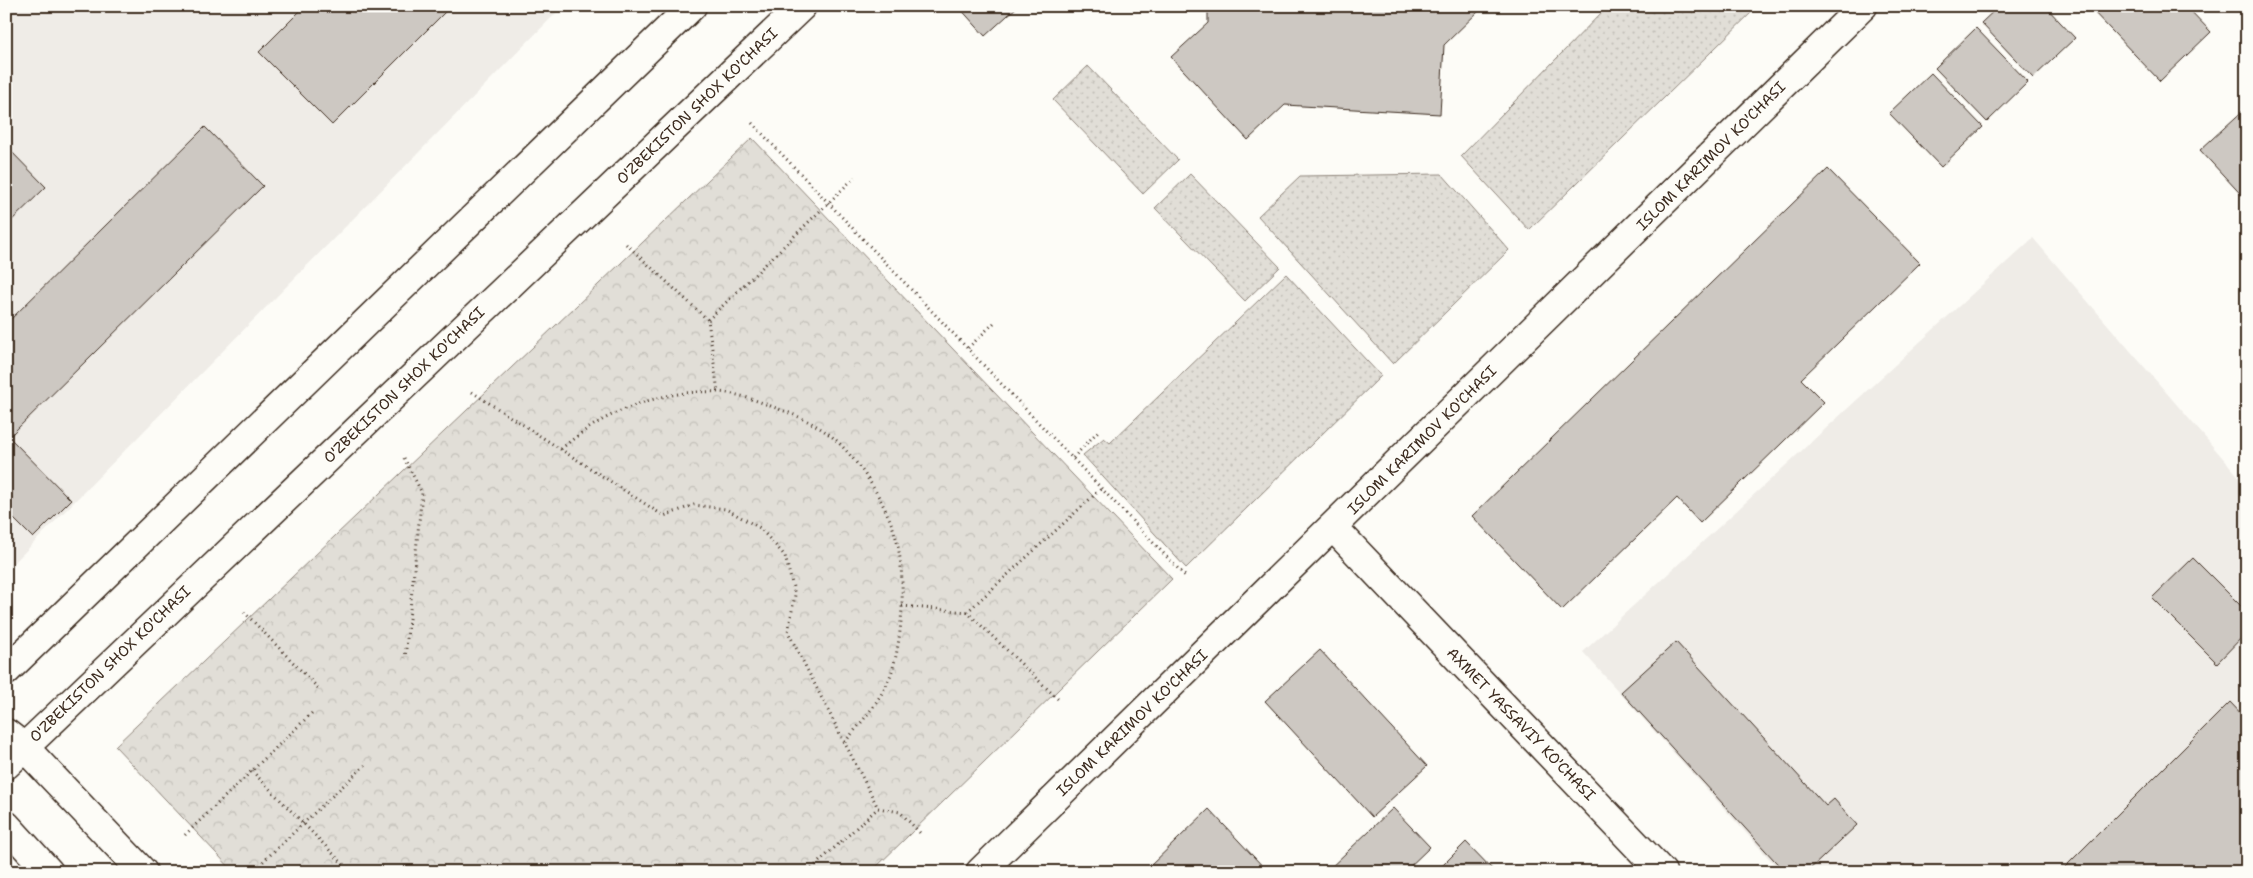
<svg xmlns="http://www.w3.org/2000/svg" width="2253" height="878" font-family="'Shantell Sans',sans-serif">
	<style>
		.built { fill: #efece7 }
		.grass { fill: url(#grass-dots); stroke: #8e847a }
		.forest { fill: url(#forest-crowns); stroke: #8e847a }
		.building { fill: #cdc8c2; stroke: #3b2a1e }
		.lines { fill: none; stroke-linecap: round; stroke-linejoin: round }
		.minor-casing { stroke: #3b2a1e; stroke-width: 31 }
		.major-casing { stroke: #3b2a1e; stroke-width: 31 }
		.path { stroke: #3b2a1e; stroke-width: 3; stroke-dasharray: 1 4; stroke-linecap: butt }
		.minor { stroke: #fdfcf7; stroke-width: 28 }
		.major { stroke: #fdfcf7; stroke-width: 28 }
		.labels { text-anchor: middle; stroke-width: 5; stroke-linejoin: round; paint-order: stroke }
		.street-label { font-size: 15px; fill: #3b2a1e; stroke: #fdfcf7 }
	</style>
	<defs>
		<pattern id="grass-dots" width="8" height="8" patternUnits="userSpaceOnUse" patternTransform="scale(1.25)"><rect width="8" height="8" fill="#e1ded7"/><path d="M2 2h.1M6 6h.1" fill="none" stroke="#c2bfb8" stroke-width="1.8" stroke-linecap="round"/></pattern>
		<pattern id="forest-crowns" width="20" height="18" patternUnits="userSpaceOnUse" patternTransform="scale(1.25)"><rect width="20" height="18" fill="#e1ded7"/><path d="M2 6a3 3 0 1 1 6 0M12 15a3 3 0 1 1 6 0" fill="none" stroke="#c2bfb8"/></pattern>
	</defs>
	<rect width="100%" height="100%" fill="#fdfcf7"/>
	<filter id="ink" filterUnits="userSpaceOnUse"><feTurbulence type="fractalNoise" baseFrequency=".02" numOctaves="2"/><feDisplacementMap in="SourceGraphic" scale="10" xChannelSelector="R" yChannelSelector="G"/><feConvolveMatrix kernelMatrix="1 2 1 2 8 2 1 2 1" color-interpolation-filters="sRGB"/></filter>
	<g filter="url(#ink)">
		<path class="built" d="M6,6H557L560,9L6,571Z
			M2033,238L2247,486V872H1781L1583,652Z"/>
		<path class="grass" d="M1608,6H1758L1529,230L1461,156Z
			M1088,66L1178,160L1143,194L1053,100Z
			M1190,174L1280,267L1245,301L1155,208Z
			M1442,174L1509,250L1393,364L1258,216L1300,176Z
			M1286,274L1381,376L1186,568L1083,455L1104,438L1110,443Z"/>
		<path class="forest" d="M752,138L1172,579L871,872H234L115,746Z"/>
		<path class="building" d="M305,6H451L332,125L259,52Z
			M958,6H1018L985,36Z
			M1208,6H1484L1444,45L1440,114L1285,105L1248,140L1171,57L1208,23Z
			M1999,6H2045L2075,38L2033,78L1981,23Z
			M2088,6H2186L2211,32L2160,81Z
			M1976,28L2028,82L1987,122L1935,68Z
			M1931,73L1983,127L1941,167L1889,113Z
			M2247,107V201L2200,150Z
			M205,127L263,186L9,437L71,500L33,538L6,511V324Z
			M6,146L46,187L6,226Z
			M1828,169L1920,263L1801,379L1824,402L1700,523L1677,498L1562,610L1472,516Z
			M2193,558L2247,612V632L2217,663L2152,598Z
			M1676,642L1826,806L1834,799L1857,825L1807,872H1785L1621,692Z
			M1320,650L1427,766L1372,817L1265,701Z
			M2230,702L2247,720V872H2060Z
			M1393,808L1430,847L1404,872H1326Z
			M1209,809L1268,872H1146L1148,868Z
			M1466,842L1495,872H1436Z"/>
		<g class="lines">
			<defs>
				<path id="minor" d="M1333,527L1662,872
					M980,872L1863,6"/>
				<path id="major" d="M6,671L692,6
					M6,733L24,747L143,872
					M6,765L802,6
					M6,825L49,872"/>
			</defs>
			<use href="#minor" class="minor-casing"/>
			<use href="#major" class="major-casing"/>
			<path class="path" d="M752,123L1187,578
				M626,244L708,320L718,392
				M708,320L855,177
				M968,348L996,321
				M472,392L664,516L694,505L726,509L760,528L785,556L795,595L788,632L878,808
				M561,449C603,412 661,389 718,392C737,393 758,401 776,408C799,416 824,427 841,445C863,468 882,498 893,528C907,567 904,635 891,674C882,699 861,723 844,743
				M404,458L422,493L405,658
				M1073,458L1100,429
				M902,606L967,612L1060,701
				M244,612L320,690
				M967,612L1102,488
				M252,771L350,871
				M878,808L900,812L922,835
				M185,835L314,711
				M252,872L365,765
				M808,872L878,808"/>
			<use href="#minor" class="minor"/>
			<use href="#major" class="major"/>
		</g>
	</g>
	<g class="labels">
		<g class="street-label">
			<text transform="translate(697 106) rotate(-44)" y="5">O'ZBEKISTON SHOX KO'CHASI</text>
			<text transform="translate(1711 156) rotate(-45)" y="5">ISLOM KARIMOV KO'CHASI</text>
			<text transform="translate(404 385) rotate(-44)" y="5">O'ZBEKISTON SHOX KO'CHASI</text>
			<text transform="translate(1422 440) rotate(-45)" y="5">ISLOM KARIMOV KO'CHASI</text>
			<text transform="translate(110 664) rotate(-44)" y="5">O'ZBEKISTON SHOX KO'CHASI</text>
			<text transform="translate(1132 723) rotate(-44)" y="5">ISLOM KARIMOV KO'CHASI</text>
			<text transform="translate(1521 724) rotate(46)" y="5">AXMET YASSAVIY KO'CHASI</text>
		</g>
	</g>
	<rect width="2253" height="878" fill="none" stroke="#fdfcf7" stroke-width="25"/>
	<rect x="12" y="12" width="2228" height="853" fill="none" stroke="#3b2a1e" stroke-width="2" filter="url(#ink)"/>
</svg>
